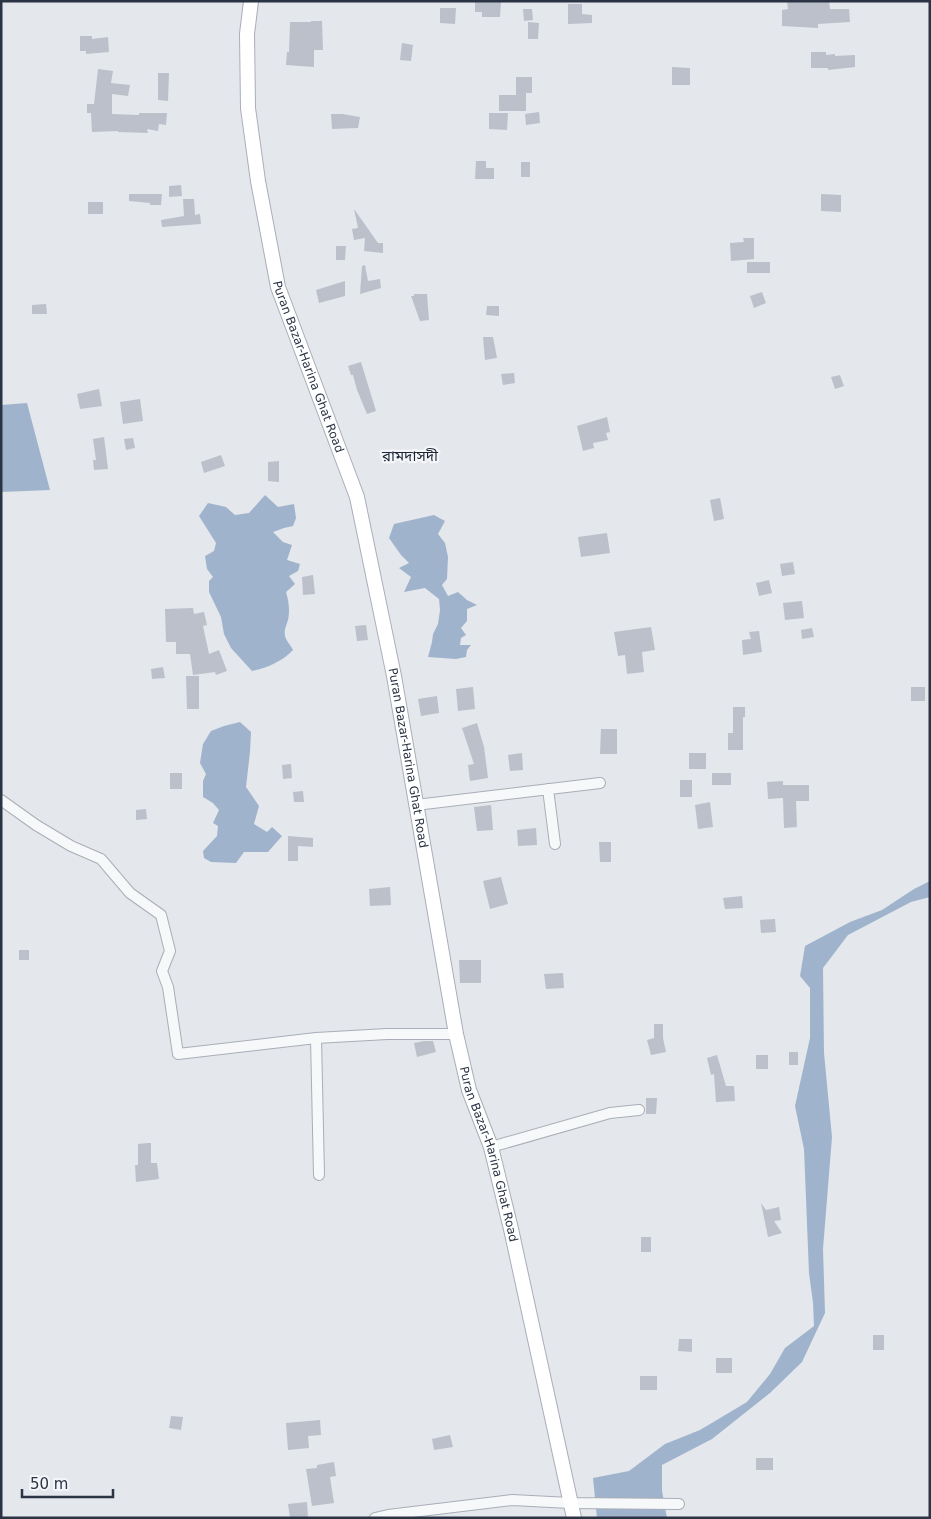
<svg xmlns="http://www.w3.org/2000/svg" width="931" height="1519" font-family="'DejaVu Sans','Noto Sans Bengali',sans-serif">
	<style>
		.water { fill: #9fb4cc }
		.building { fill: #bbc0ca }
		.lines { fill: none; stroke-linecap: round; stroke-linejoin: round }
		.street-casing { stroke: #a9aeb7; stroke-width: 12 }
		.secondary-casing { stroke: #a9aeb7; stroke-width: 16 }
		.street { stroke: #f7f8fa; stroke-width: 10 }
		.secondary { stroke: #fff; stroke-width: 14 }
		.labels { text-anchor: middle; stroke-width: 4.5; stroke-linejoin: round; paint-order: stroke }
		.street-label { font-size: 12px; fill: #2b3445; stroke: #f4f6f9 }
		.quarter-label { font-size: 15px; fill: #1d2536; stroke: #f4f6f9 }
	</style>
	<rect width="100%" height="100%" fill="#e4e7ec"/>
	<path class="water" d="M27,403L50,490L1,492V405Z
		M265,495L278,507L294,504L296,518L293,526L284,528L273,532L283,542L292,545L287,560L300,564L298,571L289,576L295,584L286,592C289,602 290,611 288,620C286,627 284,629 285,636C286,641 291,645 293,650C283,661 267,668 252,671L231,648L224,634L221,617L209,592V581L213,577L207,569L205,556L214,551L216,543L199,516L208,503L226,507L235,515L249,513Z
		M434,515L445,521L438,534L445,543L448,557L447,579L442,585L448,596L458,592L467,600L477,605L467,609V621L461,628L466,635L461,638L460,645H471L467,650L466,657L456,659L428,657L432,642L433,634L438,624L440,610L439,599L425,588L404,592L411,577L399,568L409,563L401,555L389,538L394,524Z
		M240,722L251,732L250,752L246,787L259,806L254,824L267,832L272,827L282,836L268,852H244L236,863L211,862L204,858L203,851L217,836L218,826L213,823L219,810L213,803L203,797V781L206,774L200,763L203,744L211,731L224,726Z
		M930,881V897L911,902L848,935L823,968L824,1053L832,1137L823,1249L825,1313L802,1362L770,1393L712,1439L662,1465V1491L667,1518H597L593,1478L629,1471L665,1444L700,1430L747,1402L770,1374L785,1348L814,1326L813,1303L809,1273L804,1149L795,1106L810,1038V988L800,976L805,946L850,922L882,910L914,889Z"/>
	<path class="building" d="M483,1L501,2L500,17H482V12H475V2H483Z
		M787,1H829L830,9H849L850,22L818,24V28L782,26V10L788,9Z
		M568,4H582V14L592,15V23L568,24Z
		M440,8H456L455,24L440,23Z
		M523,9H532L533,20L524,21Z
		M311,21H322L323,50H314V67L286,65L287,52H289L290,22H311Z
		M528,22L539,23L538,39H528Z
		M80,36H92V39L108,37L109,52L86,54V51H80Z
		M402,43L413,45L411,61L400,60Z
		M811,52H826V55L835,54V56L855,55V67L828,70V68H811Z
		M672,67L690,68V85H672Z
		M98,69L113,71L111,83L130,85L128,96L112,94V114L139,115V113H167L166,125L159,124L158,131L147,129L148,133L118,132V131L92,132L91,113H87V104H94Z
		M158,73H169L168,101L158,100Z
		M516,77H532V93H526V111H499V95H516Z
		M539,112L540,123L526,125L525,114Z
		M489,113H508L507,130L489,129Z
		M331,114H342L360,117L358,128L332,129Z
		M476,161H486V168H494V179H475Z
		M521,162H530V177H521Z
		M181,185L182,196L169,197V186Z
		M129,194H162L161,205H150V203L129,201Z
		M821,194L841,195V212L821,211Z
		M183,199H194L195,215L200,214L201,224L162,227L161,220L184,216Z
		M88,202H103V214H88Z
		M354,209L378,243H383V253L364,251L365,238L354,240L352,229L358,228Z
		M743,238H754V259L731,261L730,243L744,242Z
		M336,246H346L345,260H336Z
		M747,262H770V273H747Z
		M365,265L368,281L380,279L381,288L360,294L362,266Z
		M345,281V296L319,303L316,290Z
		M762,292L766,303L754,308L750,296Z
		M414,294H427L429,320L420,321L411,296H414Z
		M46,304L47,314H32V305Z
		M487,306H499V316L486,315Z
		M483,337H493L497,358L485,360Z
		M361,362L376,411L367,414L357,390L353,375H351L348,366Z
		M514,373L515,383L503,385L501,374Z
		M840,375L844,386L835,389L831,377Z
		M99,389L102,406L80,409L77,394Z
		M140,399L143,421L123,424L120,402Z
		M607,417L610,432L606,433L608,440L593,443L594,448L583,451L577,426Z
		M104,437L108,469L94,470L93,460H96L93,439Z
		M133,438L135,448L126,450L124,439Z
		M221,455L225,466L204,473L201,462Z
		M279,461V482L268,481V462Z
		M720,498L724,519L714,521L710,500Z
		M607,533L610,553L581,557L578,537Z
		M793,562L795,574L782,576L780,564Z
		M313,575L315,594L303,595L302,577Z
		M769,580L772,593L759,596L756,583Z
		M802,601L804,618L785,620L783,603Z
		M193,608L194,614L204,612L207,625L203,626L209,654L219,650L227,671L216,675L215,672L193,675L190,654H176V642H166L165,609Z
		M366,625L368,640L357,641L355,626Z
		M651,627L655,650L642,652L644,672L627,674L625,655L618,656L614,632Z
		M812,628L814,637L802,639L801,630Z
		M759,631L762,652L743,655L742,640L751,639L749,632Z
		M163,667L165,678L152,679L151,669Z
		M186,676H199V709H187Z
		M473,687L475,709L458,711L456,689Z
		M911,687H925V701H911Z
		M437,696L439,713L421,716L418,699Z
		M733,707H745V717H743V750H728V733H733Z
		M477,723L484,747L488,778L470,781L468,765L474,764L462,728Z
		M601,729H617V754H600Z
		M522,753L523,770L510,771L508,755Z
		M689,753H706V769H689Z
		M291,764L292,778L283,779L282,765Z
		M170,773H182V789H170Z
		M712,773H731V785H712Z
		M680,780H692V797H680Z
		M783,781V785H809V801H796L797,827L784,828L783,798L768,799L767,782Z
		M303,791L304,802H294L293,792Z
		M710,802L713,827L698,829L695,805Z
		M491,805L493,830L477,831L474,807Z
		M146,809L147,819L136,820V810Z
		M536,828L537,845L518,846L517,830Z
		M288,836L313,838V847L298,846V861H288Z
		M599,842H611V862H600Z
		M501,877L508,904L490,909L483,881Z
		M390,887L391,905L370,906L369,889Z
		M742,896L743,908L725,909L723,898Z
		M775,919L776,932L761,933L760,920Z
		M19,950H29V960H19Z
		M459,960H481V983H460Z
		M563,973L564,988L546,989L544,974Z
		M654,1024H663V1038L666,1052L651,1055L647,1040L654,1038Z
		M424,1041H433L436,1052L417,1057L414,1043Z
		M789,1052H798V1065H789Z
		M717,1055L726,1086H734L735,1101L716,1102L714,1074L711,1075L707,1058Z
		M756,1055H768V1069H756Z
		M646,1098H657L656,1114H646Z
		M148,1143H151V1163H157L159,1179L136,1182L135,1165H138V1144Z
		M761,1203L766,1210L779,1207L781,1220L774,1221L782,1233L768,1237Z
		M641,1237H651V1252H641Z
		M873,1335H884V1350H873Z
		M679,1339H692V1352L678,1351Z
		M716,1358H732V1373H716Z
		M640,1376H657V1390H640Z
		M171,1416L183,1417L181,1430L169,1428Z
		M320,1420L321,1435L308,1436L309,1448L288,1450L286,1423Z
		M450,1435L453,1447L434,1450L432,1439Z
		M756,1458H773V1470H756Z
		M334,1462L336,1476L330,1477L334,1503L312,1506L306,1469L317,1468V1465Z
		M307,1502L308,1518H290L288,1504Z"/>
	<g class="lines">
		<defs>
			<path id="street" d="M548,789L555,844
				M1,800L36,825L71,846L101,859L130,893L161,915L170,951L162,971L168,987L178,1054L316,1038L387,1034H456
				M416,805L600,783
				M316,1038L319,1175
				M491,1147L610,1113L639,1110
				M375,1518L388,1515L512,1500L570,1503L679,1504"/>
			<g id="secondary">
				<path id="s1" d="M251,1L247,34L248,108L258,181L278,287L357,497L394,676L456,1034L469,1090L491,1147L511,1229L574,1518"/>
			</g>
		</defs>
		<use href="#street" class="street-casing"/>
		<use href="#secondary" class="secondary-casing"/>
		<use href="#street" class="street"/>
		<use href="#secondary" class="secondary"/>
	</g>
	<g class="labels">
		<g class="street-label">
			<text dy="4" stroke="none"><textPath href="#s1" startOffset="374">Puran Bazar-Harina Ghat Road</textPath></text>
			<text dy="4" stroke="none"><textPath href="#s1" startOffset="779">Puran Bazar-Harina Ghat Road</textPath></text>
			<text dy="4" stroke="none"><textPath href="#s1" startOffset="1184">Puran Bazar-Harina Ghat Road</textPath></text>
		</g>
		<g class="quarter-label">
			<text x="410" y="461">রামদাসদী</text>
		</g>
	</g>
	<rect width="931" height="1519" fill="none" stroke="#2b3445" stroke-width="5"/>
	<path d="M22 1489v8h91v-8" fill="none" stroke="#2b3445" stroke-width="2.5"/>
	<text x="30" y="1489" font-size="15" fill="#2b3445" stroke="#f4f6f9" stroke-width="4" paint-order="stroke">50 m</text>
</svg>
